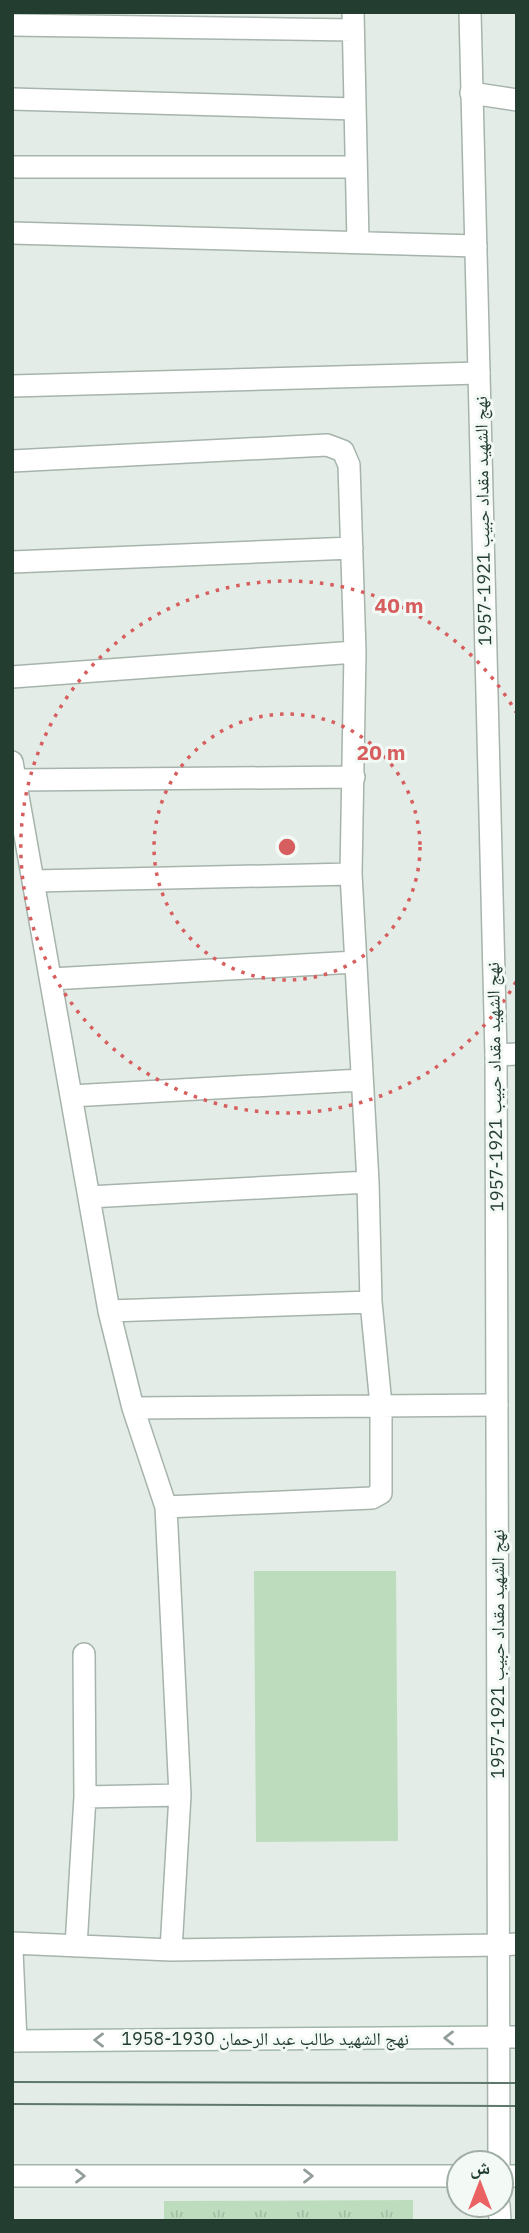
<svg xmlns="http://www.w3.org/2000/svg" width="529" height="2233" font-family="'IBM Plex Sans','Noto Naskh Arabic',sans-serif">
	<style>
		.grass { fill: url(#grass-tufts) }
		.pitch { fill: #bddcbe }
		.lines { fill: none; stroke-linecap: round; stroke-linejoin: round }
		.service-casing { stroke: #a6b4ac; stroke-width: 24 }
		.minor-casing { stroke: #a6b4ac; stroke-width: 24 }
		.tertiary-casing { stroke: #a6b4ac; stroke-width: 24 }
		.secondary-casing { stroke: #a2b7ab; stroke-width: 24 }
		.service { stroke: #fff; stroke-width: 21 }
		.minor { stroke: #fff; stroke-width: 21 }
		.tertiary { stroke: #fff; stroke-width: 21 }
		.secondary { stroke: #fff; stroke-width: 21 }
		.tram { stroke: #5e786b; stroke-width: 2 }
		.oneway { stroke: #919e98 }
		.ring { fill: none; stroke: #d75e5e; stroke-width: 3.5; stroke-dasharray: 3.5 7 }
		.labels { text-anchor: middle; stroke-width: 6; stroke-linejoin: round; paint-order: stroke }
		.street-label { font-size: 18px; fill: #233d30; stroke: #f3f9f5 }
		.centre { fill: #d75e5e; stroke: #f3f9f5; stroke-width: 3.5 }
		.ring-label { font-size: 21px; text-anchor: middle; font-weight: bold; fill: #d75e5e; stroke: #f3f9f5; stroke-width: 6; stroke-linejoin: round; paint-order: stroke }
	</style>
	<defs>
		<pattern id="grass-tufts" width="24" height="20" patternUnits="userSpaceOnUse" patternTransform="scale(1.75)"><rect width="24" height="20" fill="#bddcbe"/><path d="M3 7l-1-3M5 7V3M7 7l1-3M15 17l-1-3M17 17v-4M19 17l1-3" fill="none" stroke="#a2bea4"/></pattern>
	</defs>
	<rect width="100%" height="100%" fill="#e3ece6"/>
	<path class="grass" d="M413,2200V2221H164V2201Z"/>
	<path class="pitch" d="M254,1571H396L398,1841L256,1842Z"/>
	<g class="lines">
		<defs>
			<path id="service" d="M353,12L358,242
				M12,25L353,30
				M12,99L355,109
				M12,167H356
				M12,233L476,246
				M12,461L327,445L343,451L349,465L355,652L351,874L368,1182L371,1302L381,1405V1493L372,1498L166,1507
				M12,562L352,548
				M12,677L355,652
				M12,762L109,1311L133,1408L166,1507L180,1795L171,1950
				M16,780L354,777
				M34,881L351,874
				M51,979L355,962
				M71,1096L361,1080
				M89,1197L368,1182
				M109,1311L371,1302
				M133,1408L497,1405
				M85,1797L180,1795
				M12,1943L171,1950L499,1945
				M76,1946L85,1797L84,1654
				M12,1951L16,2041"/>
			<path id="minor" d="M471,93L517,100
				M12,386L479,373
				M496,1055L517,1054
				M499,1945L517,1944"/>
			<path id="tertiary" d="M470,12L496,1055L499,2163
				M499,2205L500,2221"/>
			<path id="secondary" d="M12,2041L517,2037
				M12,2176H459
				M501,2176H517"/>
		</defs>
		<use href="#service" class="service-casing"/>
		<use href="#minor" class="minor-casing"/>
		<use href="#tertiary" class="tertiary-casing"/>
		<use href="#secondary" class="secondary-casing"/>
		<use href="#service" class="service"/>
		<use href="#minor" class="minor"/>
		<use href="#tertiary" class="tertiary"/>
		<use href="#secondary" class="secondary"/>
		<path class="tram" d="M12,2082L517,2083
			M12,2104L517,2106"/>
	</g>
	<defs><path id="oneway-chevron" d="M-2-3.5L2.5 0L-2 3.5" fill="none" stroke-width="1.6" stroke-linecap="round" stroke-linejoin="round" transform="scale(1.75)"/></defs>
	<g class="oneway">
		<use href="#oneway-chevron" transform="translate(449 2038) rotate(180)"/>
		<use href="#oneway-chevron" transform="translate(99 2040) rotate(180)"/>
		<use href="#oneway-chevron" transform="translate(80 2176)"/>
		<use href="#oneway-chevron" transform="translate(308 2176)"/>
	</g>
	<g class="ring">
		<circle cx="287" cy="847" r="133"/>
		<path d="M516 982A266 266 0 1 1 516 712"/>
	</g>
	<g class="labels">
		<g class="street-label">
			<text transform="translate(483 521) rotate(-91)" y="6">نهج الشهيد مقداد حبيب 1921-1957</text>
			<text transform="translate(495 1087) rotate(-91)" y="6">نهج الشهيد مقداد حبيب 1921-1957</text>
			<text transform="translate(498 1654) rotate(-90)" y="6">نهج الشهيد مقداد حبيب 1921-1957</text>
			<text x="265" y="2045">نهج الشهيد طالب عبد الرحمان 1930-1958</text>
		</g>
	</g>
	<circle cx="287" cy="847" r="10" class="centre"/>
	<g class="ring-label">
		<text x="399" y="613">40 m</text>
		<text x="381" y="760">20 m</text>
	</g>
	<rect width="529" height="2233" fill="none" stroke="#233d30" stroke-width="28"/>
	<g transform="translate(480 2184)"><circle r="33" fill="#f3f9f5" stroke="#a0aea6" stroke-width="2"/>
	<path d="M0-5L12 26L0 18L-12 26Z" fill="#eb6263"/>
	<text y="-10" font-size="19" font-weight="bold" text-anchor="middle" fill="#233d30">ش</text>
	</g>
</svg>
